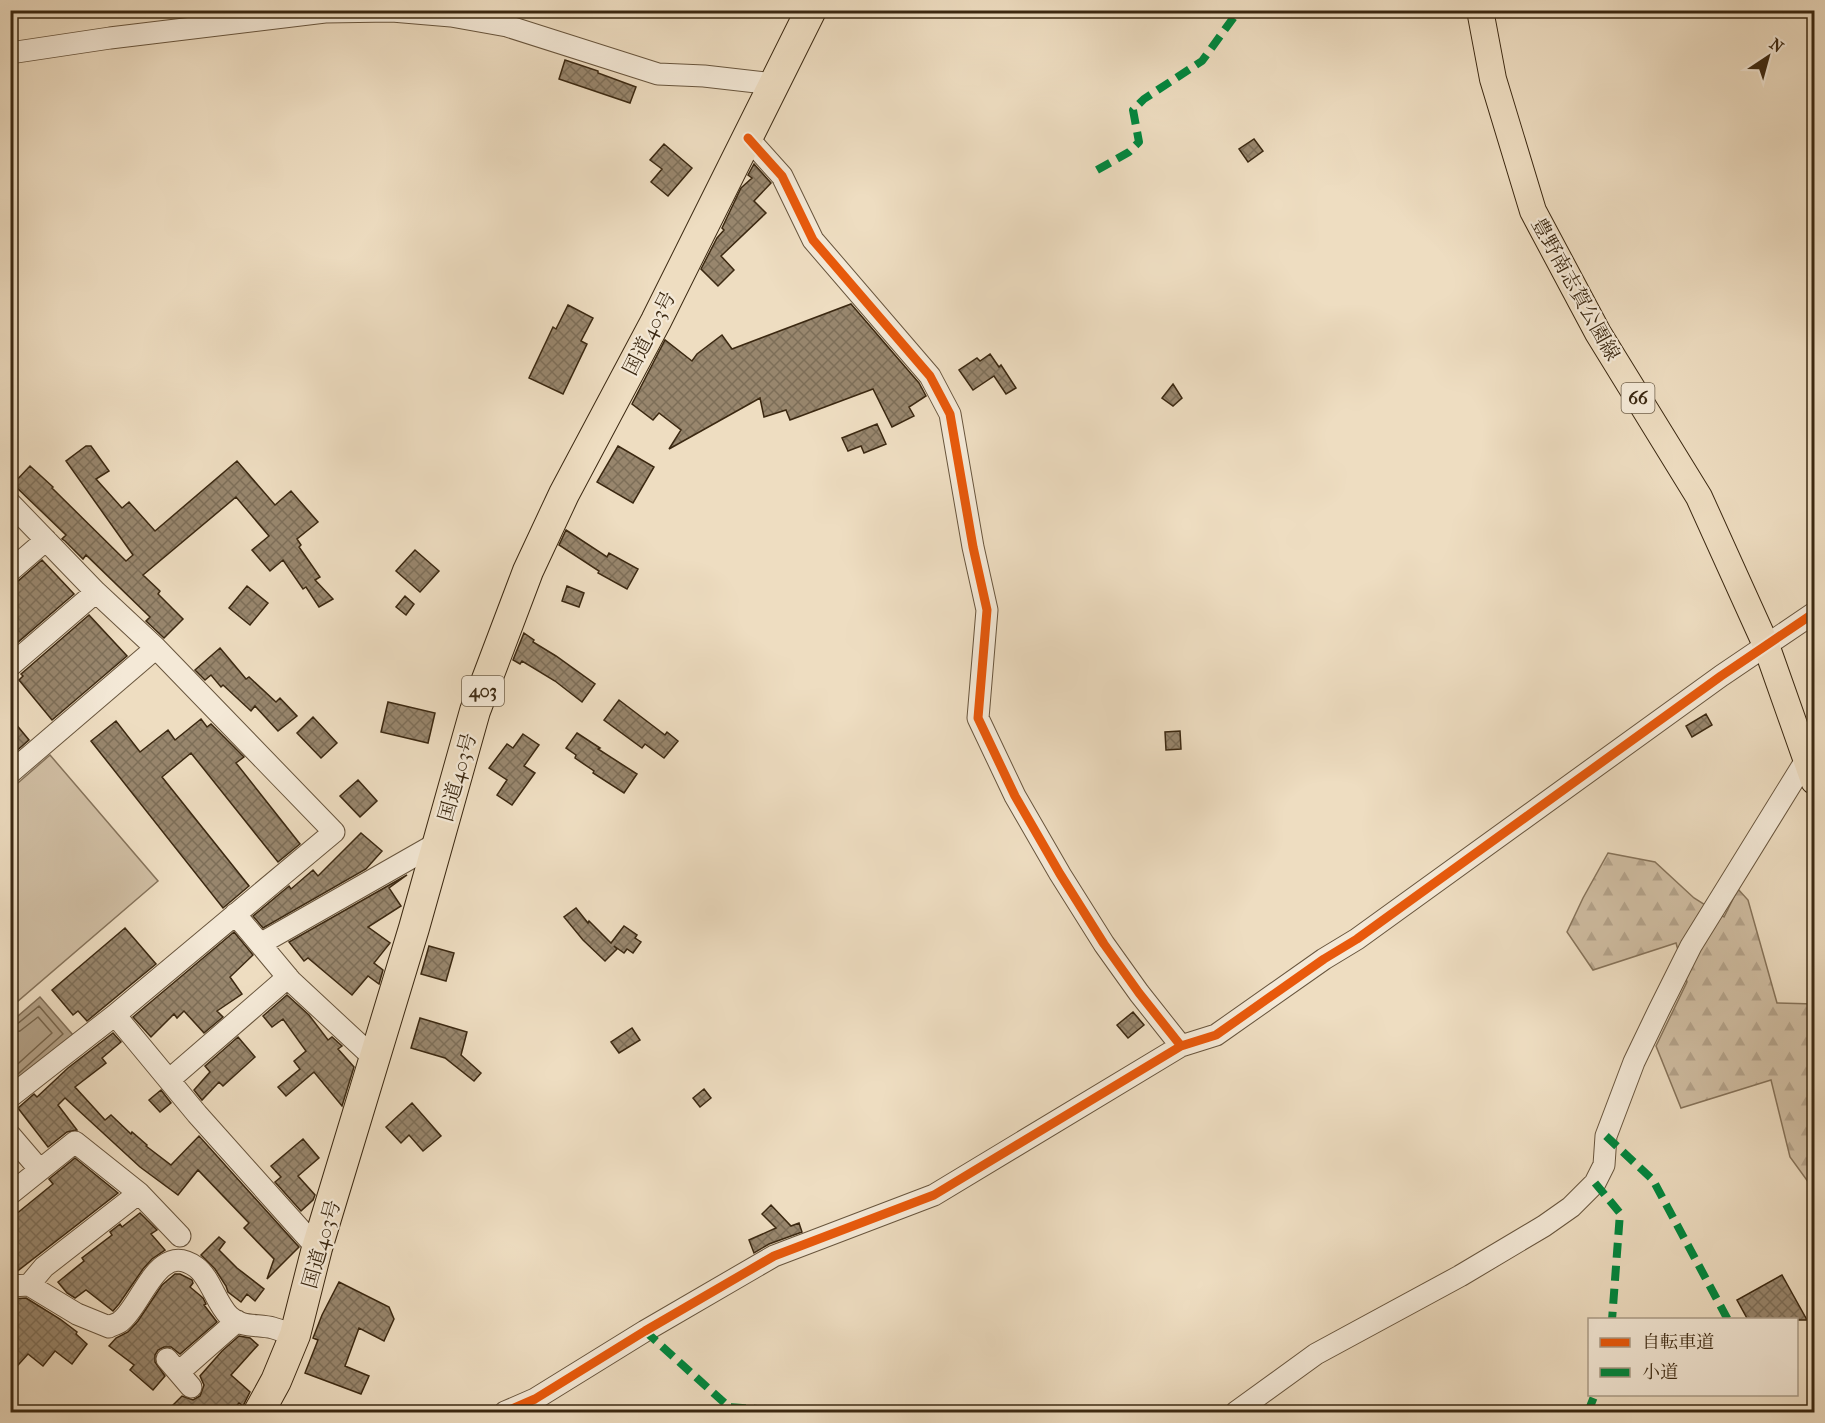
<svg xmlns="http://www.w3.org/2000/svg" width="1825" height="1423" font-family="'IM FELL French Canon','Noto Serif JP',serif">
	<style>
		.forest { fill: url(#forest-firs); stroke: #86735a; stroke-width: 1.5 }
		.garden { fill: #d0bea3; stroke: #86735a; stroke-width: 1.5 }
		.water { fill: #b19f85; stroke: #826f57; stroke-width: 1.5 }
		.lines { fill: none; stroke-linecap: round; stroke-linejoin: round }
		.shore { stroke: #76644b; stroke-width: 1.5 }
		.building { fill: url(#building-cross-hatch); stroke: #3b2811; stroke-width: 1.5 }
		.minor-casing { stroke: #68553d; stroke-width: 23 }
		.major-casing { stroke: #3b2811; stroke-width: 28 }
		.highway-casing { stroke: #3b2811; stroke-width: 32 }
		.minor { stroke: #f4e9d7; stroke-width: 21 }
		.major { stroke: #eeddc1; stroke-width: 26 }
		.highway { stroke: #eeddc1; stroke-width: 30 }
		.quiet { stroke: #00873e; stroke-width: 8; stroke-dasharray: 15 8; stroke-linecap: butt }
		.cycleway-casing { stroke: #f4e9d7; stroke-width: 13 }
		.cycleway { stroke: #e8590c; stroke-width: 9 }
		.labels { text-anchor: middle; stroke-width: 4.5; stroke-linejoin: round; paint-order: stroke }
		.shield { fill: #f4e9d7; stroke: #72624c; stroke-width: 1.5 }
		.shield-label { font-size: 18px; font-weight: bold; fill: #3b2811 }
		.street-label { font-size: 20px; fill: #3b2811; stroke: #f4e9d7 }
	</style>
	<defs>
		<pattern id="forest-firs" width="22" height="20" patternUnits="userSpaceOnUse" patternTransform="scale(1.5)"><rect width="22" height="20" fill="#d0bea3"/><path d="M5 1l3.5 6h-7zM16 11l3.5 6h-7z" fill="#b4a38b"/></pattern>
		<pattern id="building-cross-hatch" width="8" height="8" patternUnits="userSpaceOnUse" patternTransform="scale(1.5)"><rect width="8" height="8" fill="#98866d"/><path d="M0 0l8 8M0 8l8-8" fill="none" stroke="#7d6e58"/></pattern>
	</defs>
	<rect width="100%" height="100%" fill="#eeddc1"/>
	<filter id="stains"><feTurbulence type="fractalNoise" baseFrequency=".00333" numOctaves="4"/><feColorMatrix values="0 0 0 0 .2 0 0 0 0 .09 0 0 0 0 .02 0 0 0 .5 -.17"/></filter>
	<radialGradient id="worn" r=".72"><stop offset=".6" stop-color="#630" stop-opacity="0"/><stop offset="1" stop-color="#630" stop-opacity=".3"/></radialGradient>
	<path class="forest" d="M1608,853L1655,862L1694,898L1724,917L1738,889L1748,900L1777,1003L1814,1004V1190L1790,1157L1771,1080L1681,1108L1656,1046L1687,982L1676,943L1593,970L1567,932L1583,898Z"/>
	<path class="garden" d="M50,755L158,881L11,1007V789Z"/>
	<path class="water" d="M40,997L73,1035L11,1089V1022Z"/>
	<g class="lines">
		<path class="shore" d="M10,1026L16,1025L39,1006L63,1034L10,1081
			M10,1033L20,1031L38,1017L52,1033L10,1071"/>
	</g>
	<path class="building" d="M565,60L598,71V73L636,87L630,103L559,79Z
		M1254,139L1263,151L1248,162L1239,149Z
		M664,144L692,168L668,196L651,182L662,169L650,160Z
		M754,164L771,183L754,201L766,213L721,256L734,270L718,286L701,269L717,238L724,230L722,228L741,188L752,178L748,175Z
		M851,304L919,383L926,396L909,407L914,416L892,427L873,389L790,420L786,410L764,417L760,398L669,449L681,430L659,413L653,420L632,404L665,340L692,361L697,354L722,335L732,349Z
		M568,305L593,318L581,341L587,344L563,394L529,378L553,327L556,329Z
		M990,354L999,367L1001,365L1016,388L1006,394L994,376L973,390L959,370L977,358L980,361Z
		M1173,384L1182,398L1173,406L1162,398Z
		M877,424L886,444L864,453L861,446L848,451L842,438Z
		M86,446H91L109,471L96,479L122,508L129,502L155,531L237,461L275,505L291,491L318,522L297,539L301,545L299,547L320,577L315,580L333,599L319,607L306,587L303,589L283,560L270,571L252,550L269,536L236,497L143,575L160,591L158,594L183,619L164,638L146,621L150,617L86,555L83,559L65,541L62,539L66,535L13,484L30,466L53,487L52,488L126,561L133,555L66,461Z
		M618,446L654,467L633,503L597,482Z
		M566,530L607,557L609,553L638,569L627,589L598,573L599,571L559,545Z
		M415,550L439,571L420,592L396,571Z
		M42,560L74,594L10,649V583L18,581Z
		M247,586L268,603L250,625L229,608Z
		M567,586L584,593L579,607L562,601Z
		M405,596L414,604L406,615L396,607Z
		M89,615L127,656L52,720L19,680L23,676L21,674Z
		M524,633L534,640L533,642L556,656L595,684L582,702L555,681L522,661L520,664L513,660Z
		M220,648L246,679L249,677L276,702L280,698L297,716L278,731L255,706L251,711L223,685L221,687L211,675L205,680L195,670Z
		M619,700L665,735L667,732L678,741L664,758L645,744L642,748L604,720Z
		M388,702L435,713L428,743L381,732Z
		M1706,714L1712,725L1692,737L1686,726Z
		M10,717L29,740L13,754L10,751Z
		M313,717L337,743L321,758L297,733Z
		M201,719L207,727L211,724L244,757L236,763L300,844L278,862L191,753L162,777L249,886L223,908L91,741L116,721L140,752L168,730L175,740Z
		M1180,731L1181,749L1166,750L1165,732Z
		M577,733L600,748L598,749L637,774L624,793L593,773L594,771L575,758L576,755L566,748Z
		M523,734L539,745L524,766L535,773L512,805L497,795L507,780L489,768L507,744L513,748Z
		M358,780L377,801L360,817L340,796Z
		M361,833L382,851L366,869L263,928L253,916L289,886L291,889L313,870L318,876Z
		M407,875L389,888L401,906L368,927L390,943L374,963L383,970L379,984L368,976L352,995L308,958L304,961L289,942Z
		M576,908L588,923L589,921L611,943L624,926L637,935L635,938L641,942L633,953L627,949L624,953L614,946L617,949L605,961L583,940L564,917Z
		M125,928L156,964L87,1021L78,1011L73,1015L52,990Z
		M234,932L253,955L230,977L242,994L217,1011L223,1017L204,1033L184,1011L177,1018L174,1014L151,1037L133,1017Z
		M429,946L454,953L446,981L421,974Z
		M287,995L309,1015L328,1040L332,1037L342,1046L338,1049L354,1067L342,1106L314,1072L286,1096L278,1087L300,1069L294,1061L306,1051L283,1019L272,1027L263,1016Z
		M1133,1012L1144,1025L1128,1038L1117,1025Z
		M420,1018L467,1032L461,1055L481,1073L474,1081L445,1058L411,1048Z
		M632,1028L640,1040L619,1053L611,1042Z
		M113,1033L121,1042L102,1058L106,1063L75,1087L105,1120L111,1115L131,1134L132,1132L147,1145L146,1146L171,1165L199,1136L299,1247L267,1279L274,1259L244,1228L249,1223L198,1170L178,1195L140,1167L65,1098L58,1105L77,1130L67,1132L48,1147L18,1108L34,1094L37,1097L68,1068Z
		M238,1037L255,1057L223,1086L219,1082L202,1100L194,1090L210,1072L205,1066Z
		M704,1089L711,1098L700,1107L693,1098Z
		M161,1090L171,1103L160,1112L149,1100Z
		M412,1103L441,1136L423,1151L409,1135L401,1143L386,1127Z
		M303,1139L319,1158L298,1176L315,1195L313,1200L301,1211L275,1182L281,1177L271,1166Z
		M75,1158L118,1193L15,1273H10V1219L53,1184L49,1179Z
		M771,1205L791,1226L799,1223L802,1232L769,1244L754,1253L749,1240L776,1228L762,1214Z
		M140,1213L157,1230L151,1234L165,1250L152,1259L143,1269L119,1304L113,1311L86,1290L75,1298L67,1293L58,1282L84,1261L82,1258L112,1235L110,1232L120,1224L122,1227Z
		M219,1237L225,1242L219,1250L237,1268L264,1289L255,1301L247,1294L241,1302L228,1292L226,1286L215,1269L201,1255Z
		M175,1274H180L192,1280L193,1283L190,1287L203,1298L206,1304L204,1305L217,1322L180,1354L171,1347H164L158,1350L155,1355V1362L165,1376L153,1390L130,1370L134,1365L109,1346L116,1338L128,1332L138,1321L162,1285Z
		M1782,1275L1807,1320H1748L1737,1300Z
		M339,1282L389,1307L394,1319L384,1341L359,1328L345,1366L369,1376L361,1394L305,1373L318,1340L313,1338L322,1315Z
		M26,1298L60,1319L77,1332L76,1334L87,1344L72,1364L55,1351L43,1366L28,1354L10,1374V1299Z
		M239,1336L250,1338L258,1345L231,1375L250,1392L243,1406L239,1403L230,1413H165L182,1396L193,1400L200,1396L204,1385L200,1376L222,1351Z"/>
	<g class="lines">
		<defs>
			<path id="minor" d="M10,53L110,38L325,12L392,11L451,16L507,26L658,74L704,76L774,84
				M748,138L782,176L813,240L930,376L950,414L973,547L987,610L978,718L1015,796L1060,874L1104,944L1139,993L1181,1046
				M10,503L96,592L156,648L334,832L115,1015L10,1097
				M10,571L46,540
				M10,666L96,592
				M10,773L156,648
				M235,914L291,981L375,1059
				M260,944L439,842
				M115,1015L197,1114L317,1248
				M169,1080L288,977
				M10,1135L40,1170
				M10,1194L75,1142L139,1193L180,1236
				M29,1285L44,1267L139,1193
				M10,1286L29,1285L77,1314L109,1327C112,1325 118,1324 121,1321C143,1303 158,1240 196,1267C210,1277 216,1303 229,1316C241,1328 258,1324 273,1328C280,1330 288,1333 295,1335
				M167,1359L191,1387
				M179,1372L237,1321
				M505,1412L535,1399L645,1331L774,1256L934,1195L1181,1046L1216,1035L1324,959L1357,939L1721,676L1814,613
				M1236,1412L1316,1354L1460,1276L1544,1226L1571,1207L1595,1183L1604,1165L1606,1136L1634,1062L1659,1010L1691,946L1806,760"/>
			<path id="major" d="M1480,10L1493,79L1533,211L1598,333L1699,497L1766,645L1814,781"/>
			<path id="highway" d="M259,1412L276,1381L295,1335L317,1248L414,928L475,711L528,571L564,494L656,321L811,10"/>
		</defs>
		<use href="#minor" class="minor-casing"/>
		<use href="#major" class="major-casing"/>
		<use href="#highway" class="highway-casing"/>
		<use href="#minor" class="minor"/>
		<use href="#major" class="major"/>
		<use href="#highway" class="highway"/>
		<path class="quiet" d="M1097,170L1129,152L1139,142L1133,110L1144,99L1202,61L1239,10
			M1606,1136L1653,1180L1728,1320
			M1595,1183L1620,1213L1612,1320
			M645,1331L729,1407L796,1412
			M1588,1412L1595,1394"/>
		<defs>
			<path id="cycleway" d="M748,138L782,176L813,240L930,376L950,414L973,547L987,610L978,718L1015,796L1060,874L1104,944L1139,993L1181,1046
				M505,1412L535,1399L645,1331L774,1256L934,1195L1181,1046L1216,1035L1324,959L1357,939L1721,676L1814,613"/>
		</defs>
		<use href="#cycleway" class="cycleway-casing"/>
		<use href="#cycleway" class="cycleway"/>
	</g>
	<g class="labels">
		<g class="shield">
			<rect x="1621.5" y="383" width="33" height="30" rx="4.5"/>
			<rect x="462" y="676" width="42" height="30" rx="4.5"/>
		</g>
		<g class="shield-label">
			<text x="1638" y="404">66</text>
			<text x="483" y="697">403</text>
		</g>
		<g class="street-label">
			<text transform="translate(1576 289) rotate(61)" y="7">豊野南志賀公園線</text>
			<text transform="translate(649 333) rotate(-63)" y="7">国道403号</text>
			<text transform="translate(457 777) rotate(-74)" y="7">国道403号</text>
			<text transform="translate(321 1244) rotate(-74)" y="7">国道403号</text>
		</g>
	</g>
	<rect width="1825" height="1423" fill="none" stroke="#eeddc1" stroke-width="36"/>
	<rect x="12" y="12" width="1801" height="1399" fill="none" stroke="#3b2811" stroke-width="3"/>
	<rect x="18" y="18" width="1789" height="1387" fill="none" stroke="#3b2811" stroke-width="1.5"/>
	<rect x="1588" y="1318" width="210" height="78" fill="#f4e9d7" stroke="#aa9c88" stroke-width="1.5"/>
	<rect x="1600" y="1338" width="30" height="9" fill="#e8590c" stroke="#aa9c88" stroke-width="1.5"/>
	<text x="1642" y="1348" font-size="18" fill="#3b2811">自転車道</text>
	<rect x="1600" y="1368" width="30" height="9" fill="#00873e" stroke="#aa9c88" stroke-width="1.5"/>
	<text x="1642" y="1378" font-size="18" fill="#3b2811">小道</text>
	<g transform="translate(1768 57) rotate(36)" stroke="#f4e9d7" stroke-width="4.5" paint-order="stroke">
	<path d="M0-4.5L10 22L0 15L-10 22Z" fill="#3b2811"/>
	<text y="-9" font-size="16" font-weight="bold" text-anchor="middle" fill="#3b2811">N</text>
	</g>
	<rect width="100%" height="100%" filter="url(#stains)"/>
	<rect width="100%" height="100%" fill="url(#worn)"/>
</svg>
